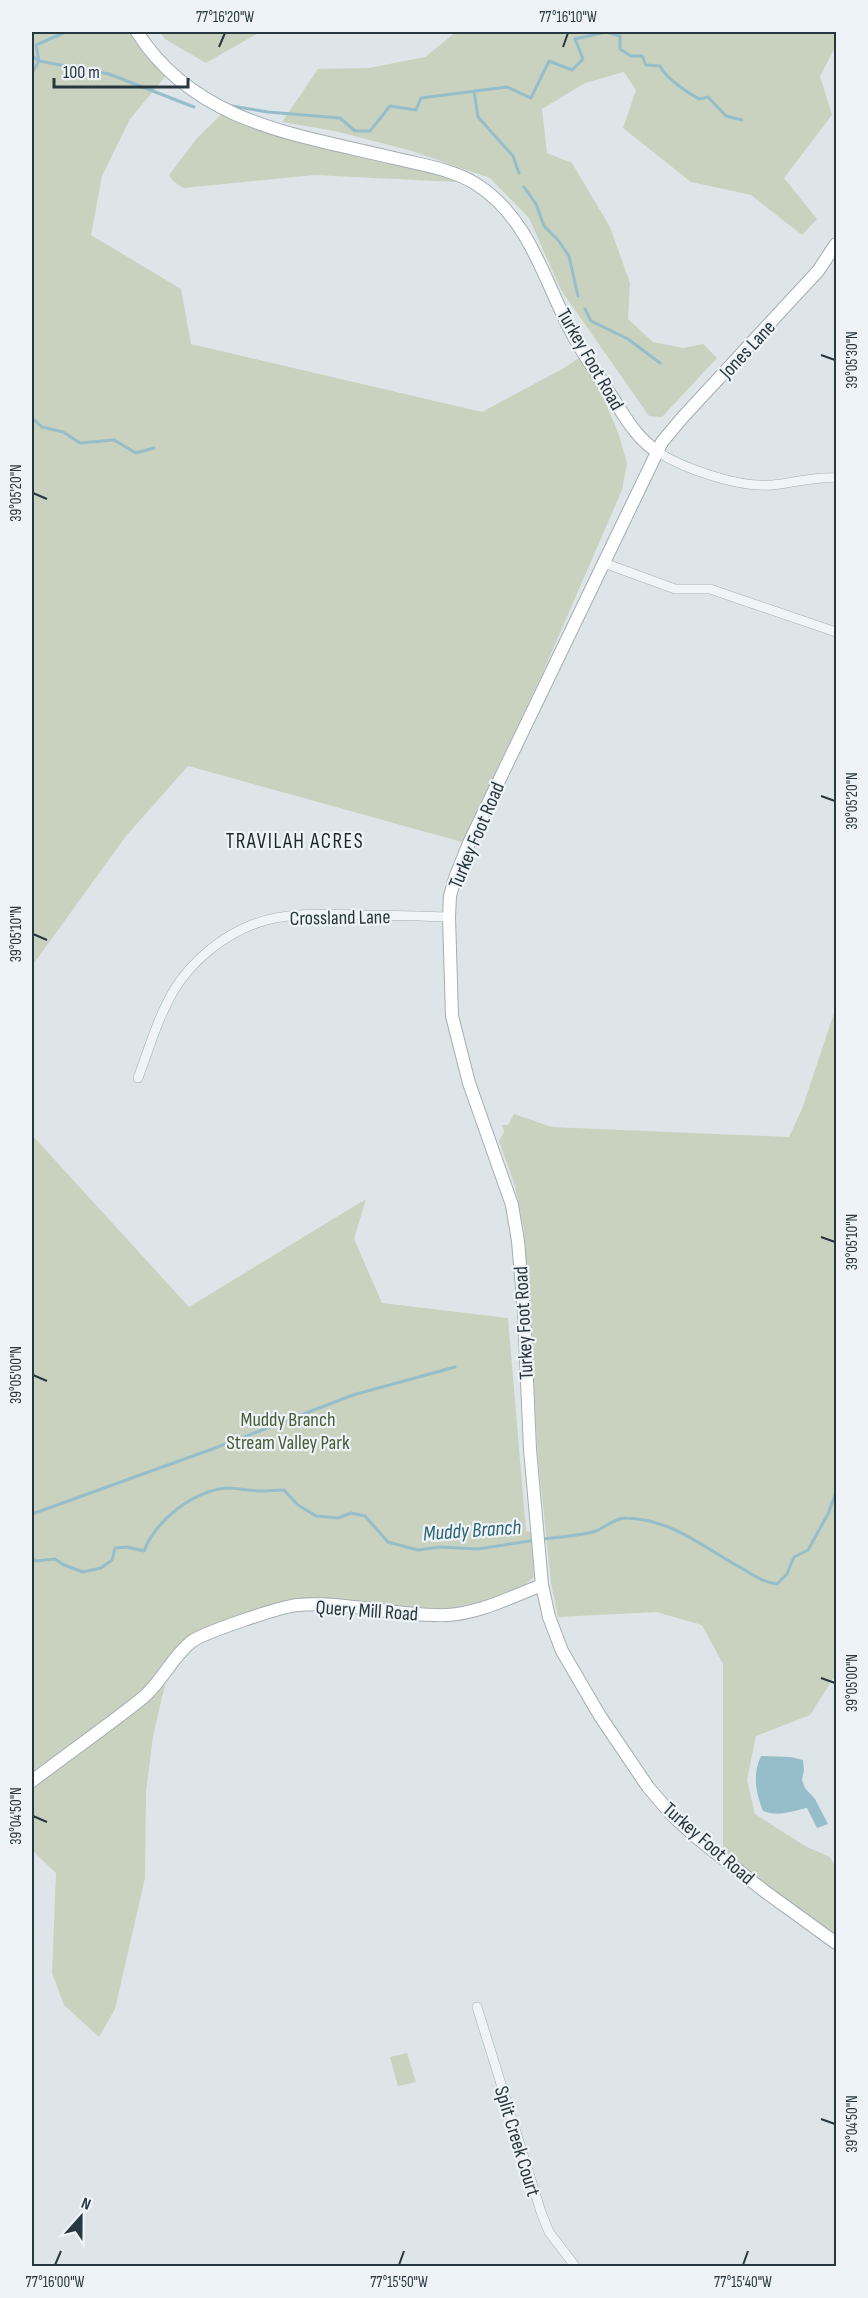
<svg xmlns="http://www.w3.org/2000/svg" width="868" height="2298" font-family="'Sofia Sans Condensed',sans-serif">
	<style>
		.green { fill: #c9d2be }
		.water { fill: #96beca }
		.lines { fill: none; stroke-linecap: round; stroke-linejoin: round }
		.stream { stroke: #96beca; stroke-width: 3 }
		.street-casing { stroke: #a3adb2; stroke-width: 10 }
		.secondary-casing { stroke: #a3adb2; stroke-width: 14 }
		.street { stroke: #f0f4f6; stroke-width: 9 }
		.secondary { stroke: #fff; stroke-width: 12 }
		.ticks { fill: none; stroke: #263740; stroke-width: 2 }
		.labels { text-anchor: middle; stroke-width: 4.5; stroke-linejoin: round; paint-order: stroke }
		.street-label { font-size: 20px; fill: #263740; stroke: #edf3f6 }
		.park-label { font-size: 20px; fill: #465c33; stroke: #edf3f6 }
		.neighbourhood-label { font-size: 21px; letter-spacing: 1.5px; fill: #192730; stroke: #edf3f6 }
		.water-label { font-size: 21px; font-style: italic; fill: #2e6275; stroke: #edf3f6 }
		.neatline { fill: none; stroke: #263740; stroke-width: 2 }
		.ticks-label { font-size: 15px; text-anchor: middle; fill: #263740 }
	</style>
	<rect width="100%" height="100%" fill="#dee5e8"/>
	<path class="green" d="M32,32H137L169,72L130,119L102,176L91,235L181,289L191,344L482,412L564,368L585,354L619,435L627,464L622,490L543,672L462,842L188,766L126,836L32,966Z
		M160,32H260L206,63L165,39Z
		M456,32H836V46L820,76L832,115L784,178L817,219L802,235L751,195L691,182L623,128L636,90L624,72L585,83L542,109L547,153L572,163L610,227L630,283L628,319L653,342L683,348L703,344L717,358L662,417L649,416L561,290L529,218L490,178L412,151L335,131L282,122L318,69L369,68L425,57Z
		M225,111L476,183L315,175L183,188L173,181L169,175L198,137Z
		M836,1007V1674L810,1715L756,1736L747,1780L755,1814L805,1846L830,1857L836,1867V1943L723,1858V1664L702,1625L656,1612L558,1617L551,1583L538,1457L524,1230L515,1186L499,1141L504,1132L502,1125H508L514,1114L552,1127L789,1137L802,1109Z
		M32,1135L189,1307L366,1199L354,1239L382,1303L508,1318L526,1531L531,1532L534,1577L524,1585L479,1603L448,1608L417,1610L294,1601L172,1655L153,1736L146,1792L145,1878L115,2009L99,2037L64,2005L52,1973L56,1873L32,1850Z
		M407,2053L416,2082L398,2086L390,2057Z"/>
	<path class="water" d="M761,1756L791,1757L803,1760L804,1770L802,1780L805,1788L815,1799L828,1824L817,1828L807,1808C792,1811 779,1817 763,1811C756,1793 752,1775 761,1756Z"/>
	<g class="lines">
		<path class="stream" d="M606,32L620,36V49L631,56H642L646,65L660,66C666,78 687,92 699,99L708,97L726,116L742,120
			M32,56L39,61L109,74L194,107
			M32,73L39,61L36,45L66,32
			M474,91L478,117L513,156L519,173
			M232,106L268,112L340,118L355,131H370L390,106L416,110L421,98L507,87L531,98L549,61L572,70L583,59L575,39L606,32
			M524,187L536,204L544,226L558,240L569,256L578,296
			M585,309L591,321L628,339L660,363
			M32,418L42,427L63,432L80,443L114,440L136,453L154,448
			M32,1514L215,1448L353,1395L455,1367
			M543,1539C559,1537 577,1536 593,1532C604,1529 615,1517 627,1518C674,1520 704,1548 743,1569C755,1576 763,1582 777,1584L787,1574L794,1557L808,1550L828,1514L836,1492
			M32,1557L36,1561L55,1559L64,1565L83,1572L101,1568L112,1560L115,1548L127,1547L144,1551C156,1520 193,1491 227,1488C238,1488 249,1491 260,1491C268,1491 276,1490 284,1490L298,1505L316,1516L338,1518L351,1513L365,1516L388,1542L418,1550L440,1547L478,1549L536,1540"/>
		<defs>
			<path id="street" d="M658,452C684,469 740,488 772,485C793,483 816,476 836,478
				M604,563L675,589H710L836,632
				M138,1078C149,1049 158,1017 174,990C192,961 222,936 254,924C286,912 324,914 358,915C388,915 418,916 449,917
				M477,2007L541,2212L549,2232L575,2266"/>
			<path id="secondary" d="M137,32C195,123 297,135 394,158C421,165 453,169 476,184C531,219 544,282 573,335C584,356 599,376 612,397C626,418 636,438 658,452
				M836,244L818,271L682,418L662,442L469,843L455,878L450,896L449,917L452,1016L469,1083L512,1205L518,1241L524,1312L530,1449L542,1585L549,1617L562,1651L600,1716L648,1787L672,1815L696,1837L763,1890L836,1943
				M32,1781C67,1754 105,1728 140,1700C161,1684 171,1658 191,1642C202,1633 282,1606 298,1605C348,1601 397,1617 447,1615C480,1613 511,1597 542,1585"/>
		</defs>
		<use href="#street" class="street-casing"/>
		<use href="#secondary" class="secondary-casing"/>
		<use href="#street" class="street"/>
		<use href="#secondary" class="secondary"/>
	</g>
	<path class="ticks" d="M219,47L225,33M563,47L568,33M821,355L835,360M33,493L47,499M821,796L835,801M33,934L47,940M821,1237L835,1242M33,1375L47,1381M821,1678L835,1683M33,1816L47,1822M821,2119L835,2124M55,2265L61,2251M399,2265L404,2251M743,2265L748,2251"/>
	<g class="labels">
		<g class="street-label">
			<text transform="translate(747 349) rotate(-47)" y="7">Jones Lane</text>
			<text transform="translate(591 359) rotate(60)" y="7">Turkey Foot Road</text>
			<text transform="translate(476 835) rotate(-67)" y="7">Turkey Foot Road</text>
			<text transform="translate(340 917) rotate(-1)" y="7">Crossland Lane</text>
			<text transform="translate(523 1323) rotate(-93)" y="7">Turkey Foot Road</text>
			<text transform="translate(367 1610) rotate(4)" y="7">Query Mill Road</text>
			<text transform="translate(709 1843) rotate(41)" y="7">Turkey Foot Road</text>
			<text transform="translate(518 2141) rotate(73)" y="7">Split Creek Court</text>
		</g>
		<g class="park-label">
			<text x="288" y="1426">Muddy Branch<tspan x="288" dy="23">Stream Valley Park</tspan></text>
		</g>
		<g class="neighbourhood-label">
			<text x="295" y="848">TRAVILAH ACRES</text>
		</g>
		<g class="water-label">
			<text transform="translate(472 1530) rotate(-4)" y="7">Muddy Branch</text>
		</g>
	</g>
	<rect width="868" height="2298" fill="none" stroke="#edf3f6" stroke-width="66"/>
	<g transform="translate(81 2217) rotate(21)" stroke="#edf3f6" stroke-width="4.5" paint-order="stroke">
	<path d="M0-4.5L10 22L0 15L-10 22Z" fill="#263740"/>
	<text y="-9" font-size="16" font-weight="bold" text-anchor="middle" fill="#263740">N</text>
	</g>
	<path d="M54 78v9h134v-9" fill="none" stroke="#263740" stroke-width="3"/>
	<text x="63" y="78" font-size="18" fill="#263740" stroke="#edf3f6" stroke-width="4.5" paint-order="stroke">100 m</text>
	<rect x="33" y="33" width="802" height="2232" class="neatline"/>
	<g class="ticks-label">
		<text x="225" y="22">77°16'20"W</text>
		<text x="568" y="22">77°16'10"W</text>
		<text transform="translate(852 360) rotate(-90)" y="5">39°05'30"N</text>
		<text transform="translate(16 493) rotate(-90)" y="5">39°05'20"N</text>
		<text transform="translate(852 801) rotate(-90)" y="5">39°05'20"N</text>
		<text transform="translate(16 934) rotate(-90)" y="5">39°05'10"N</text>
		<text transform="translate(852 1242) rotate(-90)" y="5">39°05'10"N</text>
		<text transform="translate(16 1375) rotate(-90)" y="5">39°05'00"N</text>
		<text transform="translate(852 1683) rotate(-90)" y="5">39°05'00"N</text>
		<text transform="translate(16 1816) rotate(-90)" y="5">39°04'50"N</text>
		<text transform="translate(852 2124) rotate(-90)" y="5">39°04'50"N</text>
		<text x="55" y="2287">77°16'00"W</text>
		<text x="399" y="2287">77°15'50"W</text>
		<text x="743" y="2287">77°15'40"W</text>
	</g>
</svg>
